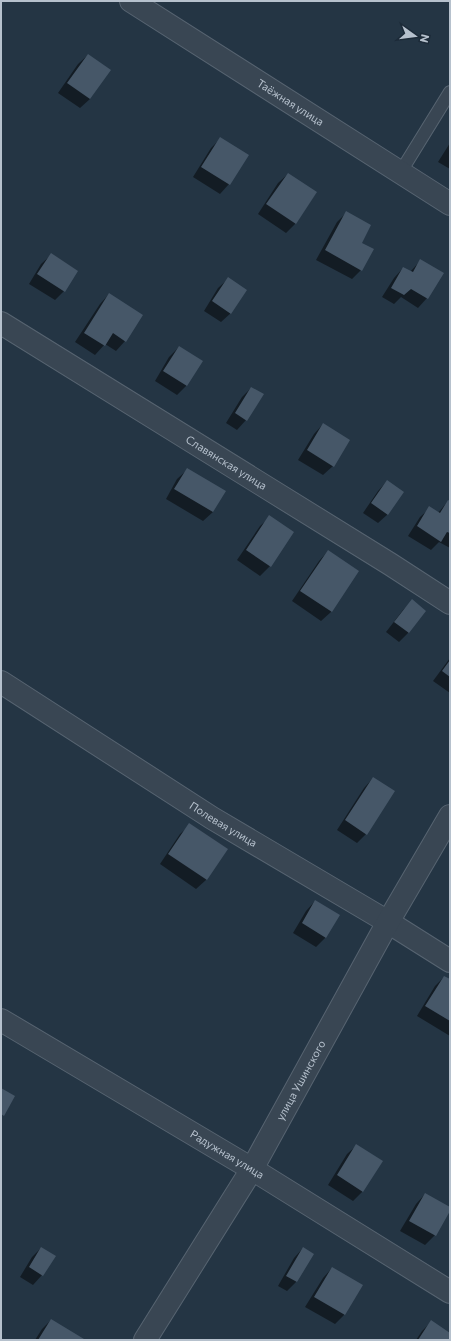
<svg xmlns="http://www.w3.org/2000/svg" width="451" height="1341" font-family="Commissioner,sans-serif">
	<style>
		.shadow { fill: #0007 }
		.building { fill: #465768 }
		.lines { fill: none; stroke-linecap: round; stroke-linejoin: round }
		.service-casing { stroke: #576471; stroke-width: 14 }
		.minor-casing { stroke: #576471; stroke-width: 24 }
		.service { stroke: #394653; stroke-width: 12 }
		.minor { stroke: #394653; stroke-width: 22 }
		.labels { text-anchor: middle; stroke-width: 3; stroke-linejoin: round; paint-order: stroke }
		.street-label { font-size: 11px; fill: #b6c1cd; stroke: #1d2b39 }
	</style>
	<rect width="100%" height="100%" fill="#243544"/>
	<path class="shadow" d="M88,55L90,99L80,108L58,93L78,64Z
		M221,138L229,184L220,194L193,177L211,148Z
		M450,143V169L438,162Z
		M288,174L316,193L295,224L286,233L258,214L278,183Z
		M347,212L360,243L361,270L352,279L316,260L337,222Z
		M51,255L64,291L55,300L29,284L41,264Z
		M420,261L427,298L418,308L401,297L394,304L382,297L394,278L403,268L410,272Z
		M228,279L231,313L221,322L204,311L218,288Z
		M109,294L125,341L116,351L105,344L95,355L75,342L100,304Z
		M179,347L187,385L177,395L155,381L169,357Z
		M251,388L246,420L237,430L226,423L242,397Z
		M323,424L333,466L323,475L298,460L314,434Z
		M187,470L213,512L203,521L166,499L177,479Z
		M387,481L388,514L378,523L363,513L378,491Z
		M448,501L450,502V548L439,542L431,550L408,536L420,517L430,508L438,513Z
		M270,517V566L260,576L237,560L260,526Z
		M328,551L358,571L331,612L321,621L292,601L319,561Z
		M412,601L425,611L408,633L399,642L386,632L403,610Z
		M450,658V693L433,681Z
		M373,778L366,834L357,843L337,830L364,788Z
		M190,825L226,850L206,880L196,889L160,864L180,834Z
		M315,901L326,937L316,947L293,933L306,911Z
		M444,977L450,981V1036L417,1016L435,986Z
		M357,1145L363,1191L353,1201L328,1185L347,1154Z
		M425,1194L435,1235L425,1245L400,1231L416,1204Z
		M41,1248L42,1275L33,1285L20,1277L32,1257Z
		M303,1248L313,1254L296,1282L287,1291L278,1286L294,1258Z
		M332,1268L361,1285L344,1315L335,1324L305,1307L323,1278Z
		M51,1320L81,1340H35L42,1329Z
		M431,1322L450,1334L449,1340H416L422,1331Z"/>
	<path class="building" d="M88,54L111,70L90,99L67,83Z
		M220,137L249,155L230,185L201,167Z
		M288,173L317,192L296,224L266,204Z
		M346,211L371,225L362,243L374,249L362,271L325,250Z
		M51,253L78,271L65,292L37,274Z
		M420,259L444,273L428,299L411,289L404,295L391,288L403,267L413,272Z
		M228,277L247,290L231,314L212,301Z
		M109,293L143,315L126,342L113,333L105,346L84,333Z
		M179,346L203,361L187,386L163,371Z
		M251,387L264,394L247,421L235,413Z
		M323,423L350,440L334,467L307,450Z
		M187,468L226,491L213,512L174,489Z
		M387,480L404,492L388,515L371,503Z
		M448,500L450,501V533L447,532L441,542L417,526L429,506L440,513Z
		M269,515L294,532L271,567L246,550Z
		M328,550L359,571L332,612L300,591Z
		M412,599L426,611L409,633L394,622Z
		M450,660V677L442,671Z
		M373,777L395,791L367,835L345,820Z
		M189,823L228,849L207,880L168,854Z
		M315,900L340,915L326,938L302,923Z
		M444,976L450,979V1021L425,1006Z
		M1,1088L15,1096L4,1116L1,1114Z
		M356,1144L383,1161L363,1192L337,1175Z
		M425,1193L450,1207V1211L436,1236L409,1221Z
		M41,1247L56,1256L43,1276L29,1267Z
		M303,1247L314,1254L297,1282L286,1276Z
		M332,1267L363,1285L345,1315L314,1297Z
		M51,1319L84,1339L83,1340H38Z
		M431,1320L450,1333V1340H418Z"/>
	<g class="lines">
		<defs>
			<path id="service" d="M400,173L450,92"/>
			<g id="minor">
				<path id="s1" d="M131,1L450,204"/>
				<path id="s2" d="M1,323L390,564L450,603"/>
				<path id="s3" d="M1,682L212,818L388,922L450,961"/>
				<path id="s4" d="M1,1020L252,1169L450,1292"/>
				<path id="s5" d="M145,1340L252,1169L388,922L450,816"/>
			</g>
		</defs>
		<use href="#service" class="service-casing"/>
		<use href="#minor" class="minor-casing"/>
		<use href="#service" class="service"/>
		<use href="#minor" class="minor"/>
	</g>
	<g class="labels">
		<g class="street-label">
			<text dy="4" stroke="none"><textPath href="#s1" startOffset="189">Таёжная улица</textPath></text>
			<text dy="4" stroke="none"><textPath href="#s2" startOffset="265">Славянская улица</textPath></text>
			<text dy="4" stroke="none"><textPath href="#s3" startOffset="264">Полевая улица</textPath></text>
			<text dy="4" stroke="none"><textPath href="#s5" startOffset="303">улица Ушинского</textPath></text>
			<text dy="4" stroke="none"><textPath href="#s4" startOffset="263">Радужная улица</textPath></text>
		</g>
	</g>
	<rect width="451" height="1341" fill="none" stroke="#b6c1cd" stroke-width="4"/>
	<g transform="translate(415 36) rotate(104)" stroke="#1d2b39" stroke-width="3" paint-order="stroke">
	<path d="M0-3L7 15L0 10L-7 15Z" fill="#b6c1cd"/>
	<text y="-6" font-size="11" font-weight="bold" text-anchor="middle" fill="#b6c1cd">N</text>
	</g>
</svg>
